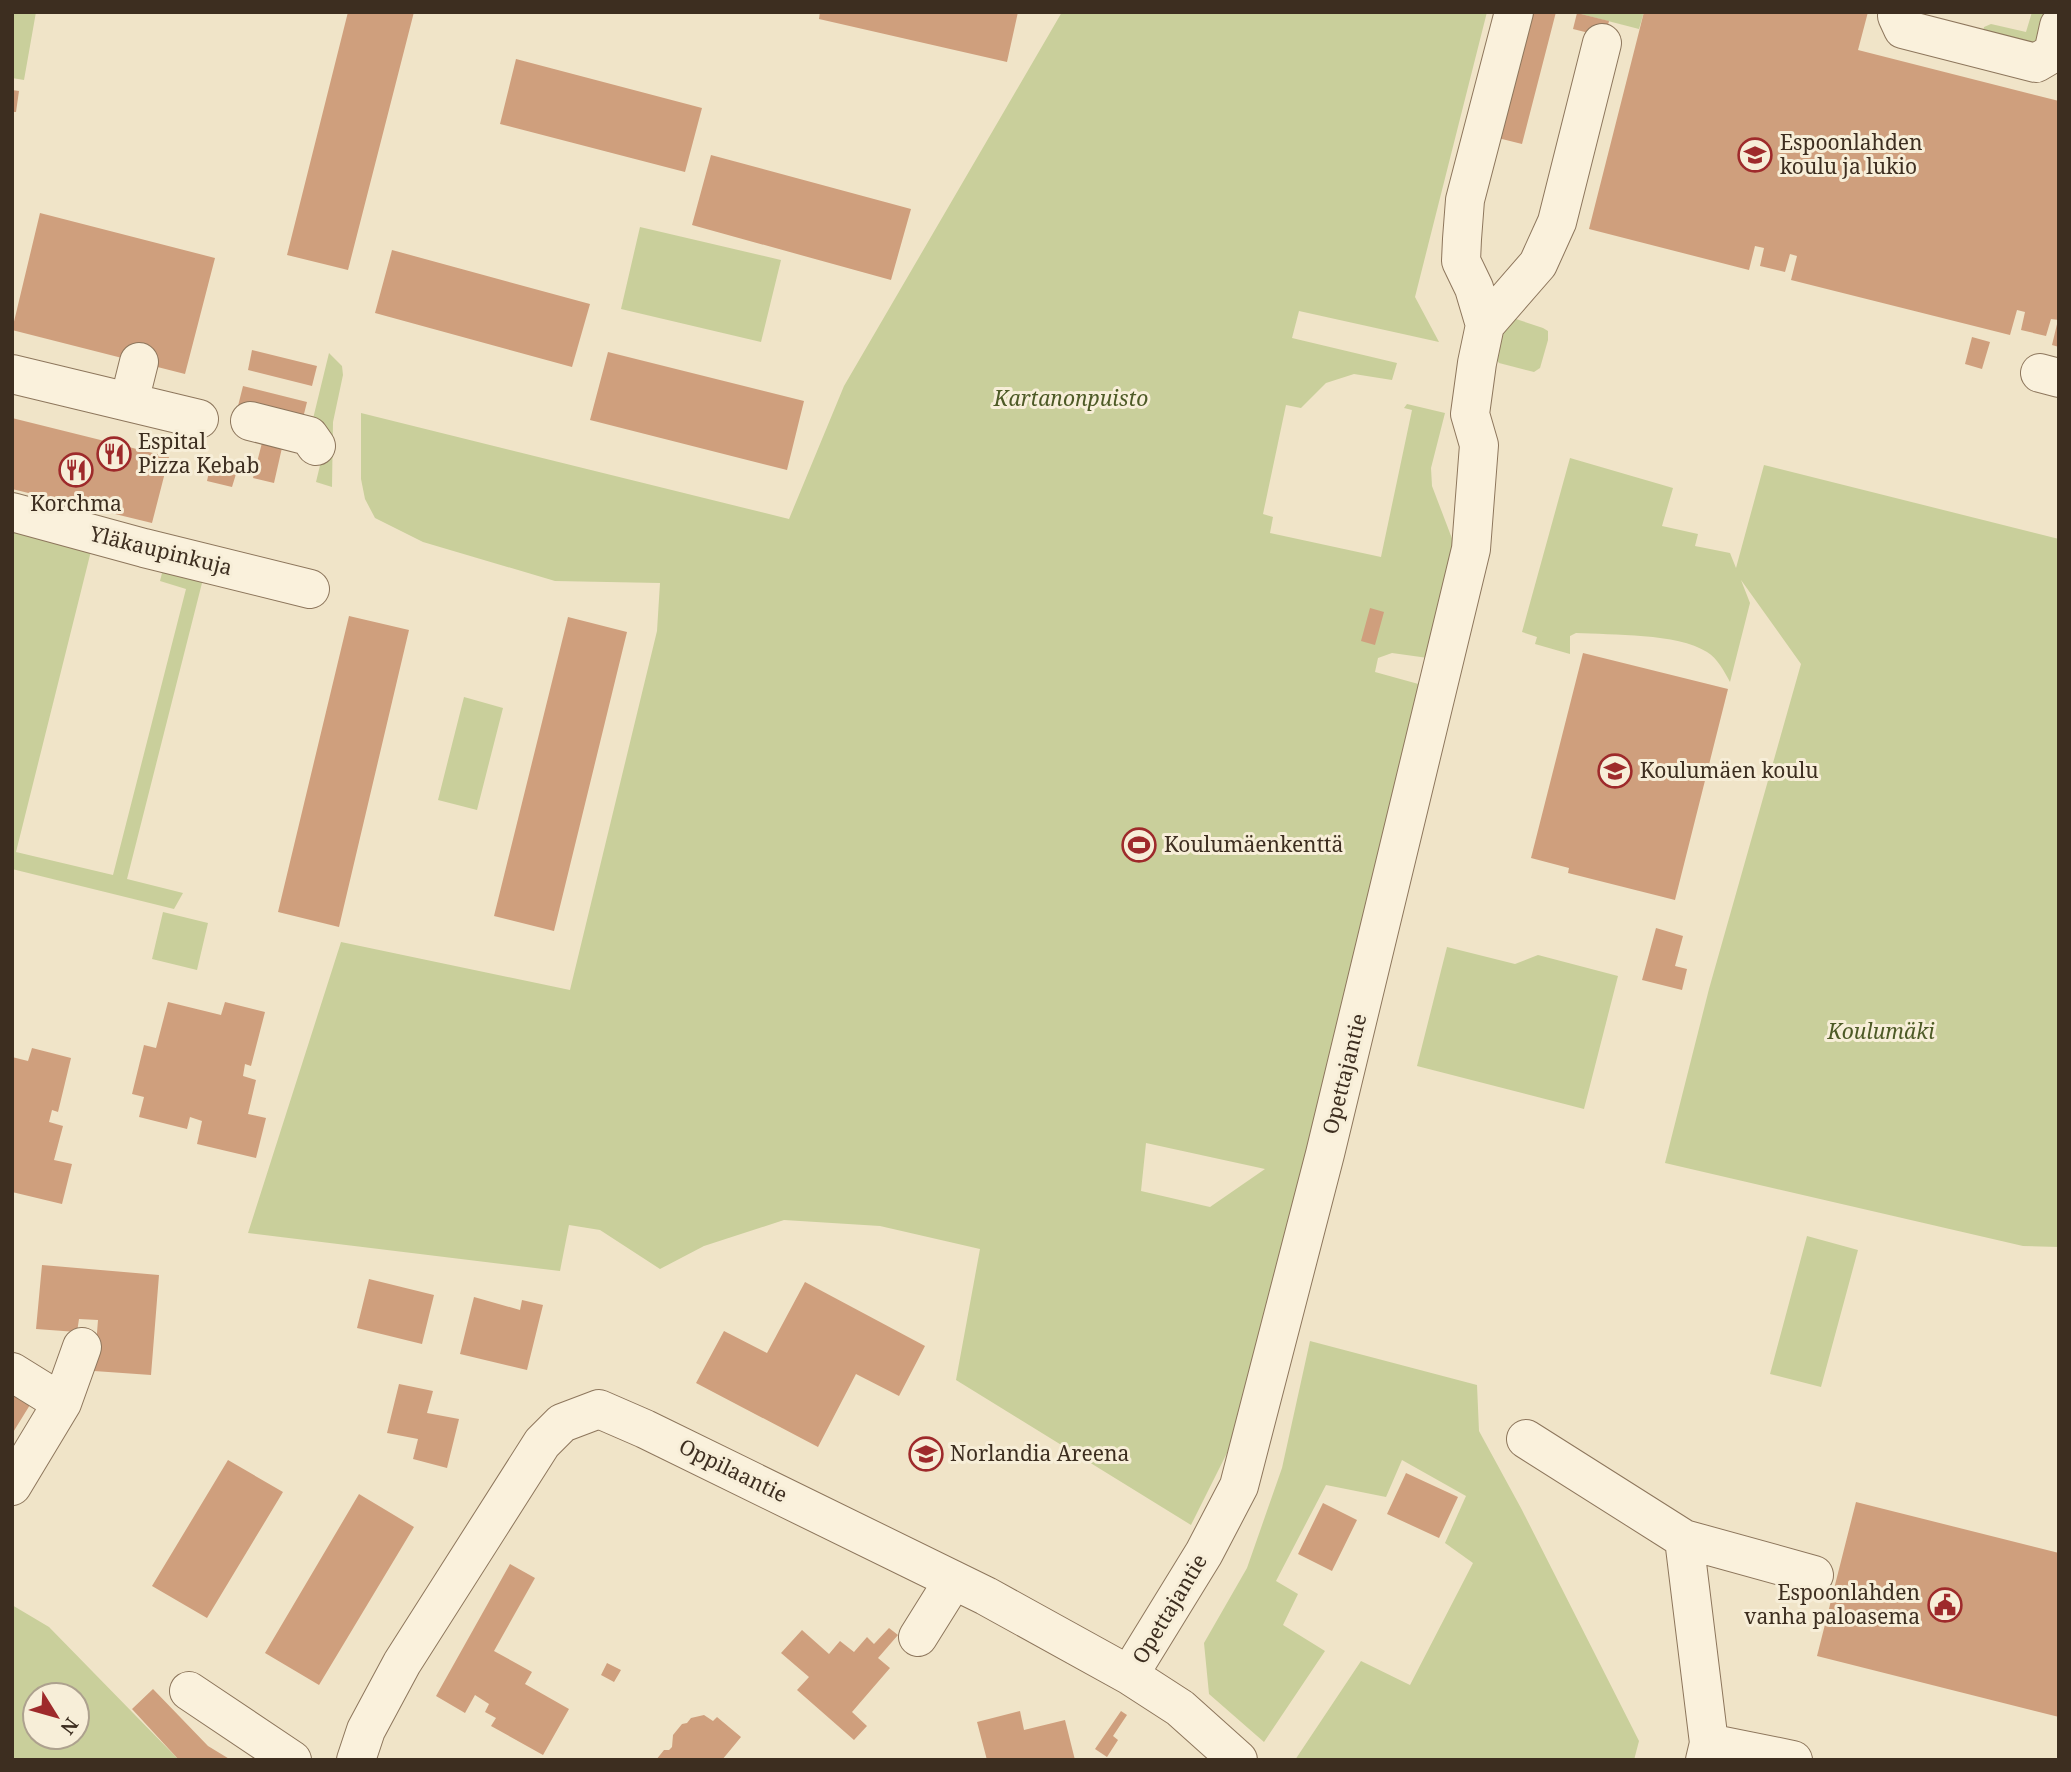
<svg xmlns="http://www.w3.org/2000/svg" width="2071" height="1772" font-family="'Noto Serif',serif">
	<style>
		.green { fill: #c9cf9b; fill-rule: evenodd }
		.building { fill: #cf9f7d }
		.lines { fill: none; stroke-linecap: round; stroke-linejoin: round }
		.minor-casing { stroke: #8d765c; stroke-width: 40 }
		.minor { stroke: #faf1dc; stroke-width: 38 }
		.labels { text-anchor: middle; stroke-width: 6; stroke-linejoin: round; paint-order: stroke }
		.poi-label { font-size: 21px; fill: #3d2e20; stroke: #f7eed8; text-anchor: start }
		.park-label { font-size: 21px; font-style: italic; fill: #4d5a26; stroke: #f7eed8 }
		.street-label { font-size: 21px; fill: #3d2e20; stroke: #f7eed8 }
	</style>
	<rect width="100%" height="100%" fill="#f0e4c8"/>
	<path class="green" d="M12,12H36L24,80L12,78Z
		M1062,12H1487L1415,297L1439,342L1299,311L1292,338L1397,363L1392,380L1354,374L1326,383L1301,408L1286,405L1263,514L1273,517L1270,533L1381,557L1412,410L1404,408L1407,404L1445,413L1431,468L1432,486L1456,549L1428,658L1392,653L1378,658L1375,672L1422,685L1286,1247L1232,1443L1191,1525L956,1380L980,1249L880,1226L784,1220L704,1246L660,1269L600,1230L569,1225L560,1271L248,1233L341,942L570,990L657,631L660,583L555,581L423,542L375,518L365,499L361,479V413L789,519L844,386ZM1146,1143L1265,1169L1210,1207L1141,1191Z
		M1573,12H1644L1639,29Z
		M2032,12H2054L2044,46L1983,32L1984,27L1991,24L2026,32Z
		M640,227L781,260L761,342L621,309Z
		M1516,319L1543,328L1548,331V340L1540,368L1534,372L1499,363L1497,360L1504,328Z
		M329,353L342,366L343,375L333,422L332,487L316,482L328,432L311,427Z
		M1570,458L1673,488L1662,526L1698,534L1695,546L1730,553L1736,568L1764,465L2059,539V1247L2023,1246L1665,1163L1709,989L1801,664L1741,580L1750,603L1730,682C1724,671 1718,659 1707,652C1677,633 1612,635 1576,633L1570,636V654L1535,644L1537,637L1522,632Z
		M12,531L91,551L16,852L113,875L186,589L160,581L163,569L203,579L127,879L183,893L174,909L12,869Z
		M464,697L503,708L477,810L438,800Z
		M163,912L208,923L197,970L152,959Z
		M1447,947L1515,964L1538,955L1618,976L1584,1109L1417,1066Z
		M1807,1236L1858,1250L1821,1387L1770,1374Z
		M1310,1341L1477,1385L1479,1431L1522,1510L1639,1741L1634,1760H1295L1361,1661L1410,1685L1473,1563L1445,1543L1466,1496L1402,1460L1386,1497L1326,1485L1276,1581L1298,1594L1283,1625L1325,1651L1264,1742L1209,1694L1204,1643L1247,1568L1282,1468Z
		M12,1605L49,1627L179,1760H12ZM35,1695H77V1737H35Z"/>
	<path class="building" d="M348,12H414L348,270L287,255Z
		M820,12H1018L1007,62L819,19Z
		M1530,12H1556L1522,144L1498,138Z
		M1644,12H1868L1858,50L2059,101V320L2051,319L2046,336L2021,330L2025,312L2017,310L2010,335L1791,280L1797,256L1790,254L1785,272L1760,266L1764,248L1755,246L1749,270L1589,229Z
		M1577,13L1609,21L1605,37L1573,29Z
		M516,59L702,108L685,172L500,124Z
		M12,90L19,91L16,112H12Z
		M711,155L911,209L891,280L692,225Z
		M40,213L215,258L185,374L12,330Z
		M392,250L590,304L572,367L375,313Z
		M2058,320H2059V347L2052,345Z
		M1972,337L1990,342L1982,369L1965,364Z
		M252,350L317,366L312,386L248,370Z
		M608,352L804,401L787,470L590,420Z
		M243,386L307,402L302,422L238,406Z
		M12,418L169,457L152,523L12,489Z
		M264,435L284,439L274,483L253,478Z
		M210,467L236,474L232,487L207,481Z
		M1370,608L1384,612L1375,645L1361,641Z
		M349,616L409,630L339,927L278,912Z
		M568,617L627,632L554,931L494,916Z
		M1583,653L1728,689L1675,900L1568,873L1569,868L1531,858Z
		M1656,928L1683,936L1675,966L1687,969L1682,990L1642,980Z
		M168,1002L221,1015L225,1002L265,1012L251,1066L245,1064L243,1076L256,1080L248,1114L266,1118L256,1158L197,1144L202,1121L190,1117L187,1129L139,1117L144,1097L132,1094L144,1045L156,1048Z
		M32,1048L71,1058L58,1112L52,1110L49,1122L63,1126L54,1160L72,1164L62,1204L12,1192V1057L28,1061Z
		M42,1265L159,1275L151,1375L94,1371L98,1320L79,1319L77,1332L36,1329Z
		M369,1279L434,1295L422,1344L357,1328Z
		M805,1282L925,1346L899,1396L856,1374L818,1447L696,1383L724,1331L767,1353Z
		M474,1297L520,1310L522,1300L543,1305L527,1370L460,1354Z
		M399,1384L433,1391L427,1413L459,1419L447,1468L413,1459L418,1439L387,1433Z
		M12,1388L33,1400L12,1434Z
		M228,1460L283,1492L207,1618L152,1586Z
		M1406,1473L1458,1497L1439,1538L1387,1514Z
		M359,1494L414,1527L319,1685L265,1653Z
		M1856,1502L2059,1553V1717L1817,1656Z
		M1323,1503L1357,1520L1332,1571L1298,1554Z
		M510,1564L535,1578L494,1651L532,1672L525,1684L569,1709L543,1755L491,1726L496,1718L485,1712L489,1704L475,1695L465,1713L436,1696Z
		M889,1628L898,1635L878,1658L890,1668L852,1712L867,1726L854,1740L797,1690L809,1677L781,1653L802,1630L829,1654L840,1641L854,1652L867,1637L874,1644Z
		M607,1663L621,1670L614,1682L601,1675Z
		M153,1689L208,1746L231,1760H179L132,1709Z
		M1020,1711L1024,1730L1065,1720L1075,1760H987L977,1722Z
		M1121,1711L1127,1715L1113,1736L1118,1740L1107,1757L1095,1749Z
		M704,1715L713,1721L717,1717L741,1737L722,1760H656L664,1750H669L672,1747L673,1735L682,1724L687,1723L691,1718Z"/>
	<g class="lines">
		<defs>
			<path id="minor" d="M1898,12L1897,16L1903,29L2036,63L2053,53L2059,26
				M1485,325L1474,288L1461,261L1462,239L1465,200L1514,12
				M2040,373L2059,378
				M12,374L199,419
				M129,402L139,362
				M250,421L309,436L316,446
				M12,512L144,548L310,589
				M12,1372L62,1403
				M1526,1439L1684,1539L1709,1743L1705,1760
				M12,1486L62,1403L82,1347
				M1684,1539L1814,1575
				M918,1637L953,1581
				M1129,1675L1204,1553L1239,1486L1325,1154L1471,549L1479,445L1470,414L1477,363L1485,325L1538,264L1557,222L1602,43
				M189,1691L292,1760
				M1709,1743L1793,1760
				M356,1760L366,1730L402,1663L542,1443L562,1423L599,1409L645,1429L986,1596L1129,1675L1180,1708L1238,1760"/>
		</defs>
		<use href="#minor" class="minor-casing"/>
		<use href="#minor" class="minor"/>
	</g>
	<defs>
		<symbol id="school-ring" viewBox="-11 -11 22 22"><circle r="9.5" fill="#f7eed8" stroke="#9e2a2b" stroke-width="1.5"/><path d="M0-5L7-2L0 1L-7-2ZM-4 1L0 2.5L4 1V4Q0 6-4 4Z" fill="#9e2a2b"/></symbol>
		<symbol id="restaurant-ring" viewBox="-11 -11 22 22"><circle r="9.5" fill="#f7eed8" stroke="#9e2a2b" stroke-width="1.5"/><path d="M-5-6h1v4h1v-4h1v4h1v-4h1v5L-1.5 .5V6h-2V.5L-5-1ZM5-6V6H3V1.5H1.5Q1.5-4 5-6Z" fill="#9e2a2b"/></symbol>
		<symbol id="stadium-ring" viewBox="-11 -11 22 22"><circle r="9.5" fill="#f7eed8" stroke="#9e2a2b" stroke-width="1.5"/><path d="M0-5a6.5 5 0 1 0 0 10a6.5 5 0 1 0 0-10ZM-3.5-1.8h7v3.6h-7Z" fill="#9e2a2b"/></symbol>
		<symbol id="civic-ring" viewBox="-11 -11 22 22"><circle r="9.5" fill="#f7eed8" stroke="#9e2a2b" stroke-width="1.5"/><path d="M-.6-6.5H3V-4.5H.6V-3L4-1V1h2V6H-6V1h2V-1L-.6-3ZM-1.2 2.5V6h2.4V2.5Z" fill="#9e2a2b"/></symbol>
	</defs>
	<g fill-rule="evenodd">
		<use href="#school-ring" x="1736" y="136" width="38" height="38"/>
		<use href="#restaurant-ring" x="95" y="435" width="38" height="38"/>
		<use href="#restaurant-ring" x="57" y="451" width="38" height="38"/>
		<use href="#school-ring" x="1596" y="752" width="38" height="38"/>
		<use href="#stadium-ring" x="1120" y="826" width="38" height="38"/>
		<use href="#school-ring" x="907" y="1435" width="38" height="38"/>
		<use href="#civic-ring" x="1926" y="1586" width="38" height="38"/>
	</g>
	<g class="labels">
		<g class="poi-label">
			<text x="1780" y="150">Espoonlahden<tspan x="1780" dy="24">koulu ja lukio</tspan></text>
			<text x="138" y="449">Espital<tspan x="138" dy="24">Pizza Kebab</tspan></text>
			<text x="76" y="511" text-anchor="middle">Korchma</text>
			<text x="1640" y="778">Koulumäen koulu</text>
			<text x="1164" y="852">Koulumäenkenttä</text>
			<text x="950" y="1461">Norlandia Areena</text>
			<text x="1920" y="1600" text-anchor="end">Espoonlahden<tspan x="1920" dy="24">vanha paloasema</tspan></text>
		</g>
		<g class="park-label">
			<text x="1071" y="406">Kartanonpuisto</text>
			<text x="1881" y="1039">Koulumäki</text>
		</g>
		<g class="street-label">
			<text transform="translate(161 551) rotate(14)" y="7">Yläkaupinkuja</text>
			<text transform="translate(1345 1074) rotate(-76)" y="7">Opettajantie</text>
			<text transform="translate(733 1471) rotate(26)" y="7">Oppilaantie</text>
			<text transform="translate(1170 1609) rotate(-59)" y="7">Opettajantie</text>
		</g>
	</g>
	<rect width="2071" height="1772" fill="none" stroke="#3d2e20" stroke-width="28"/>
	<g transform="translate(56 1716) rotate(127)"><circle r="33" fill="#f7eed8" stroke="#ada18e" stroke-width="2"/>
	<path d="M0-5L12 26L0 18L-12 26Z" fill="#9e2a2b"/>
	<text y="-10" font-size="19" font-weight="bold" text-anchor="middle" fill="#3d2e20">N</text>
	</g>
</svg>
